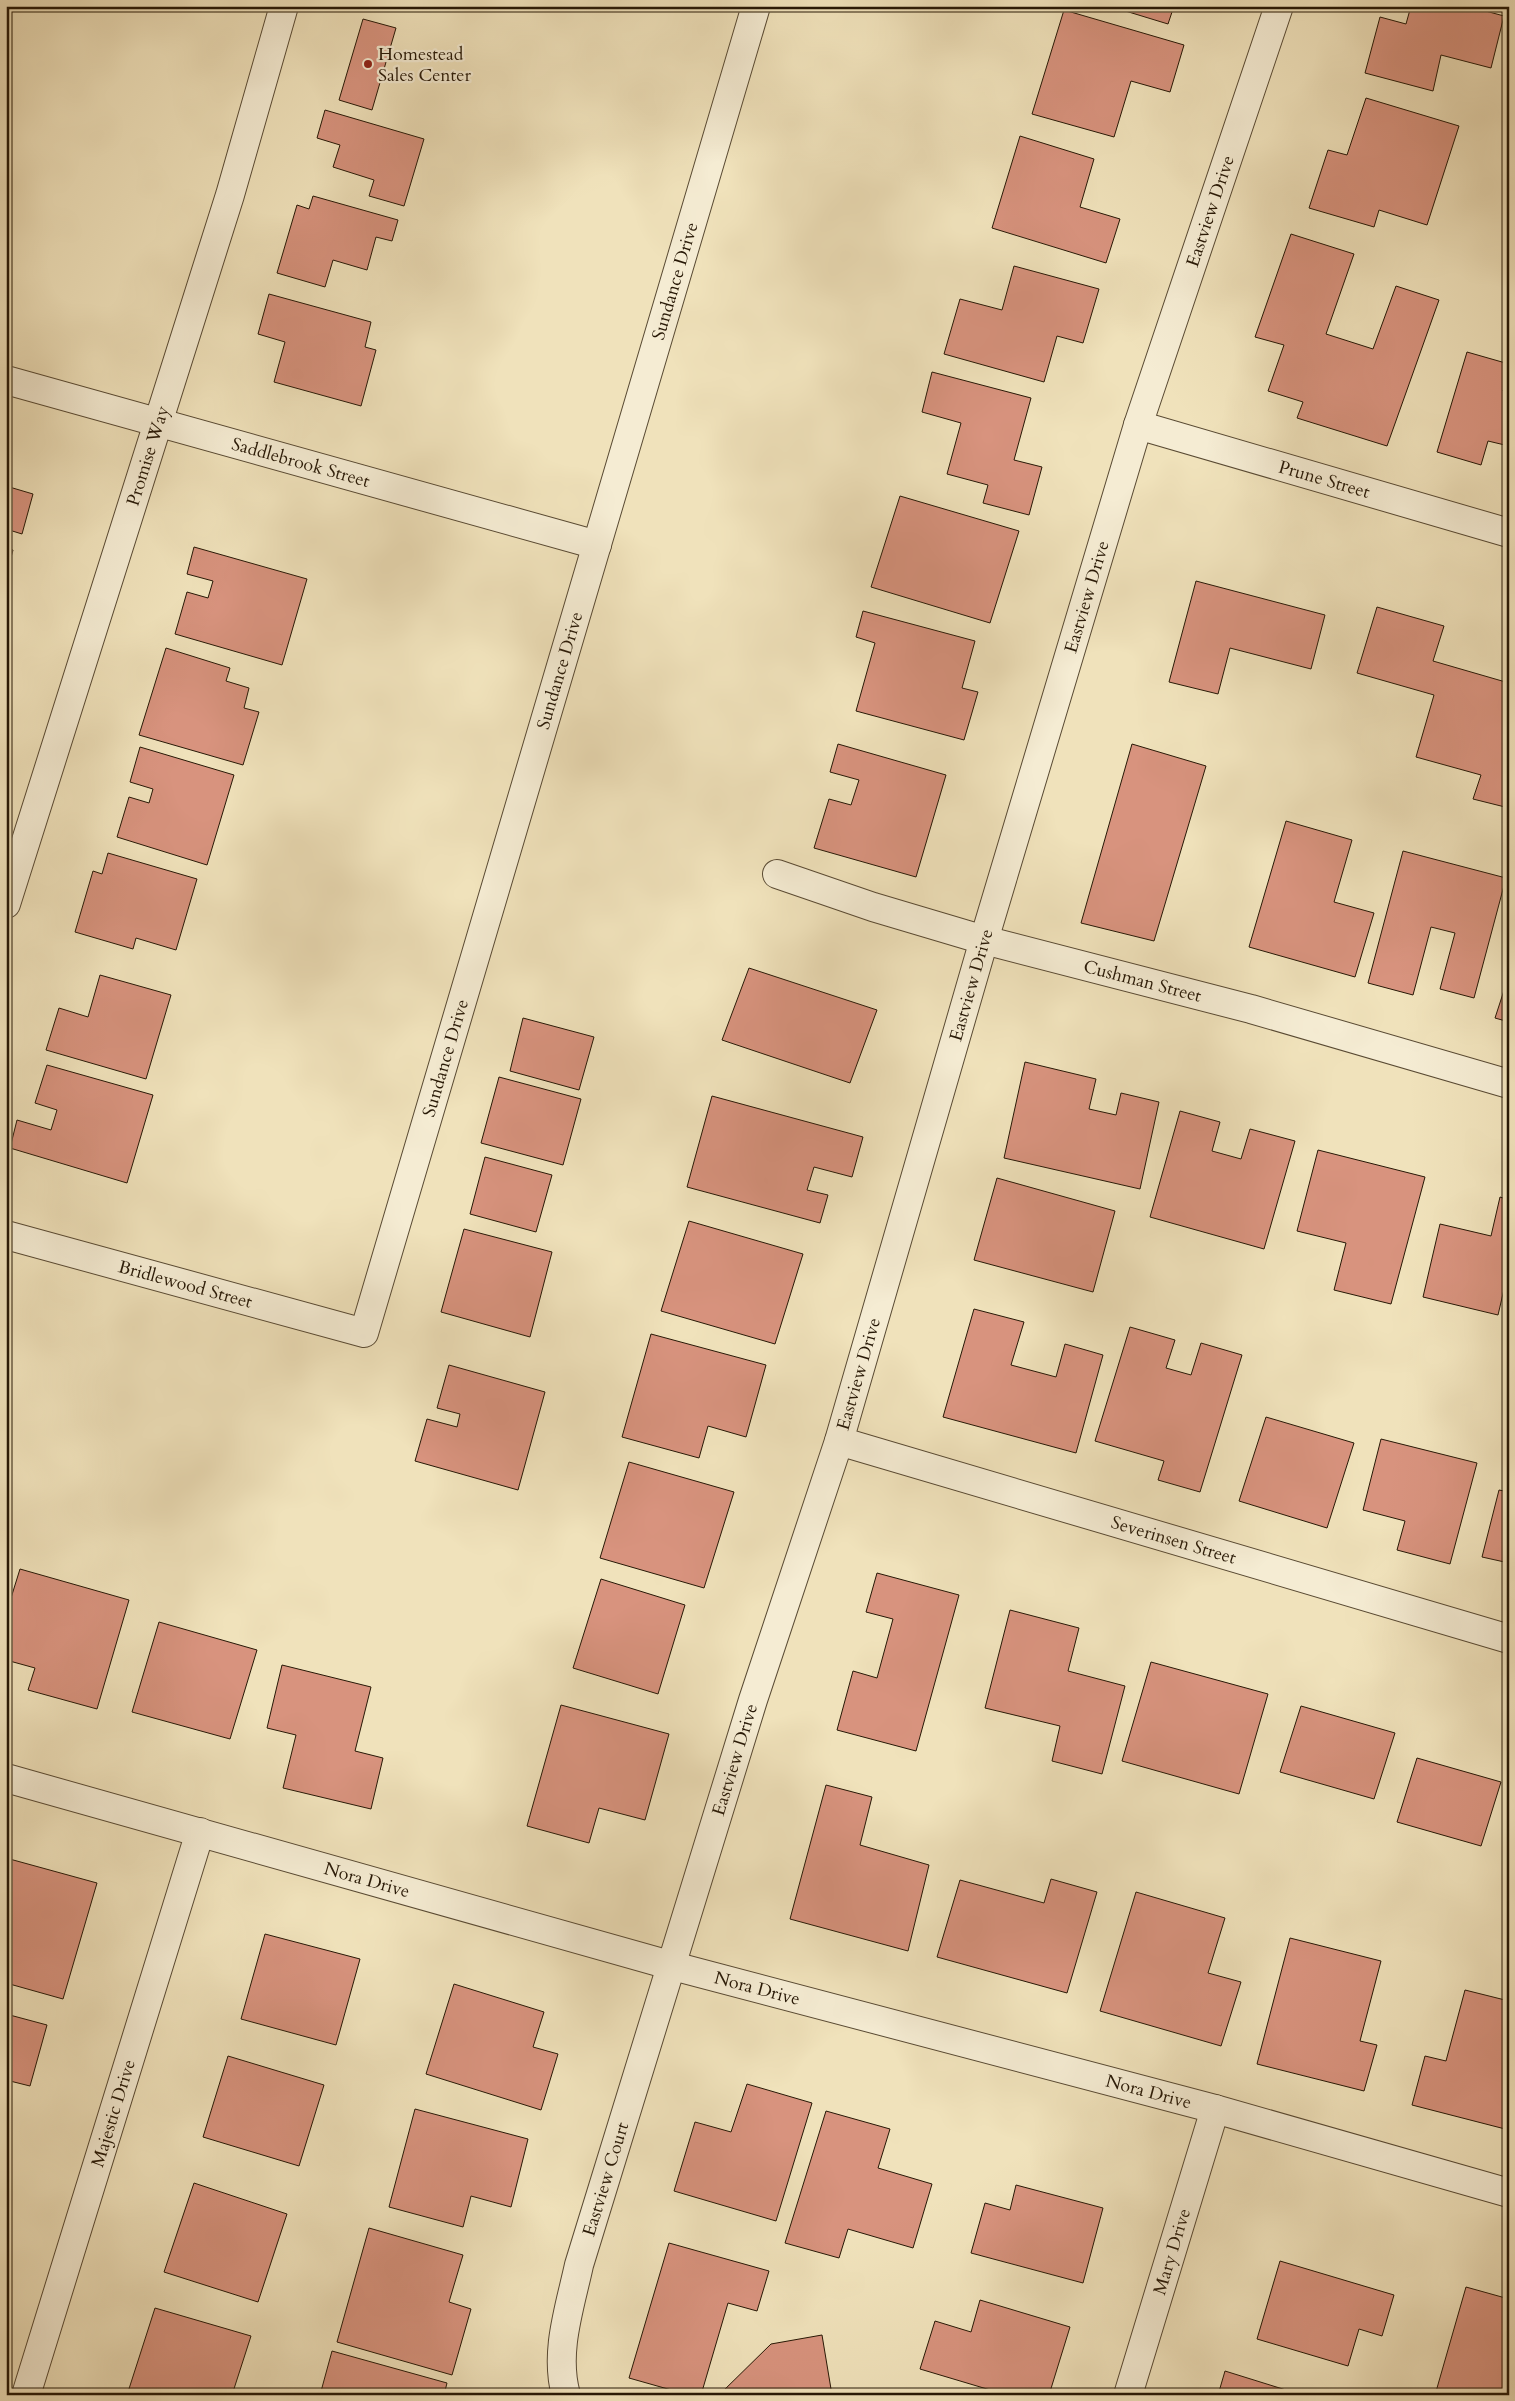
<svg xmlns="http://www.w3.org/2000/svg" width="1515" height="2401" font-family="Cardo,serif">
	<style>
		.building { fill: #d8937e; stroke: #271806 }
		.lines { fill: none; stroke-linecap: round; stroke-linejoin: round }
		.minor-casing { stroke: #594a33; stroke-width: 30 }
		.minor { stroke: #f5ecd3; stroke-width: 28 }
		.poi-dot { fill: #8f2418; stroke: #f5ecd3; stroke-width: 2 }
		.labels { text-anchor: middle; stroke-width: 4.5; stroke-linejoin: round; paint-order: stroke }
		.poi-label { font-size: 18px; fill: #271806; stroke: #f5ecd3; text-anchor: start }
		.street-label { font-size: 18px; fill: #271806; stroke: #f5ecd3 }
	</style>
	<rect width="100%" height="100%" fill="#f0e2bb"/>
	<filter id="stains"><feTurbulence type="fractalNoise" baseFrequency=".004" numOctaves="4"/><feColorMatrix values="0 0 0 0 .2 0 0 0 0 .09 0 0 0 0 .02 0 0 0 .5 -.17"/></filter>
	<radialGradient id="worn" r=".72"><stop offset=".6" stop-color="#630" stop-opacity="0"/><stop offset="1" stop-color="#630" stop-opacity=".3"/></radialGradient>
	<path class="building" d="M1109,6H1174L1168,24Z
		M1411,6H1467L1504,16L1491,68L1441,55L1433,91L1365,73L1380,17L1406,24Z
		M1064,10L1184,45L1170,92L1131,81L1114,137L1032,114Z
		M363,19L396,28L372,110L339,100Z
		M1366,98L1459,126L1427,225L1379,210L1374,227L1309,208L1328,150L1347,155Z
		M325,110L424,139L404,206L369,196L374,180L333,167L340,145L317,138Z
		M1020,136L1094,159L1080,207L1120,219L1106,263L992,228Z
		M313,196L398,220L392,241L376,237L367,270L333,260L325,287L277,273L297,205L309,209Z
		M1291,234L1354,254L1326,334L1373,349L1396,286L1439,300L1387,446L1297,418L1303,402L1268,391L1284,345L1255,337Z
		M1014,266L1099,289L1083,343L1057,336L1044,382L944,354L960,299L1002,310Z
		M269,294L371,322L365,347L376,350L361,406L274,382L285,342L258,334Z
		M1467,352L1509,364V373L1503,391L1509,392V446L1488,441L1481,465L1437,452Z
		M932,372L1031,398L1014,460L1042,467L1029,515L983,503L988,485L947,474L961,423L922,412Z
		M6,486L33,494L22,534L6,529Z
		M900,496L1019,531L990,623L871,587Z
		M194,547L307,579L282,665L175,634L187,592L208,598L213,581L187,574Z
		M6,548L13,550L6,576Z
		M1196,581L1325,615L1311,669L1230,648L1218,694L1169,682Z
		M1377,607L1444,626L1433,661L1509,683V808L1473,799L1481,775L1416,757L1434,695L1357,673Z
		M863,611L975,641L962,688L978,692L964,740L856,711L875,643L856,637Z
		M166,648L230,668L226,681L249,688L244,708L259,712L243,765L139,735Z
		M838,744L946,775L916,877L814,848L829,799L851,805L859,780L830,772Z
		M1132,744L1206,766L1154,941L1081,923Z
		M140,747L234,775L207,865L117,837L129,797L149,803L153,789L130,782Z
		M1286,821L1352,840L1334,902L1374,913L1355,977L1249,947Z
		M1403,851L1506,878L1474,998L1440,989L1455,933L1431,927L1413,995L1368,983Z
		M108,853L197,879L176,950L136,938L133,949L75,932L93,871L102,874Z
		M749,968L877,1010L850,1083L722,1040Z
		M100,975L171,995L146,1079L46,1050L59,1008L88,1017Z
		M1509,975V1022L1495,1018Z
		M523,1018L594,1037L579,1090L510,1071Z
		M1025,1062L1096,1079L1089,1109L1116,1115L1121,1093L1159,1102L1140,1189L1004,1158Z
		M47,1065L153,1095L127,1183L10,1148L17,1120L51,1130L57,1110L35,1103Z
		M499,1077L581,1099L563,1165L481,1143Z
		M712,1096L863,1137L852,1177L814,1167L807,1190L828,1195L820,1223L687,1187Z
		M1180,1111L1220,1122L1212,1151L1241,1159L1250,1129L1295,1141L1264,1249L1150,1217Z
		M1318,1150L1425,1177L1391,1304L1334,1290L1346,1243L1297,1231Z
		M485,1157L552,1175L536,1232L470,1214Z
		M997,1178L1115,1211L1093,1292L974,1260Z
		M1500,1197L1509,1200V1268L1498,1315L1423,1297L1440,1224L1491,1236Z
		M689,1221L803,1254L775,1344L661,1311Z
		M464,1229L552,1252L530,1337L441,1312Z
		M974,1309L1024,1322L1011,1365L1056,1377L1065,1344L1103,1355L1076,1453L943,1417Z
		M1130,1327L1175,1340L1166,1368L1191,1375L1201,1343L1242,1355L1200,1492L1158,1480L1164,1461L1095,1441Z
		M651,1334L766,1365L746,1437L708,1426L699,1458L622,1437Z
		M449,1365L545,1392L518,1490L415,1461L427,1419L457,1427L460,1414L437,1408Z
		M1266,1417L1354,1443L1327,1528L1239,1501Z
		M1381,1439L1477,1463L1450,1564L1397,1550L1405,1521L1363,1510Z
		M629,1462L734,1492L704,1588L600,1558Z
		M1499,1490L1509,1492V1563L1482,1557Z
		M20,1569L129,1600L97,1709L28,1690L35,1668L6,1660V1614Z
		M877,1573L959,1595L916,1751L837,1730L853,1671L877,1678L893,1619L866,1612Z
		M601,1579L685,1605L658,1694L573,1668Z
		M1010,1610L1079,1628L1068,1671L1125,1686L1102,1774L1052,1761L1060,1726L985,1708Z
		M159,1622L257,1650L230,1739L132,1712Z
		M1151,1662L1268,1694L1239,1794L1122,1761Z
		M282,1665L371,1687L355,1751L383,1758L371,1809L283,1788L296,1735L267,1728Z
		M561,1705L669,1734L645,1820L599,1808L589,1843L527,1826Z
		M1301,1706L1395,1733L1374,1799L1280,1772Z
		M1417,1758L1501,1782L1481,1846L1397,1822Z
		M826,1785L872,1797L860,1845L929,1865L908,1951L790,1919Z
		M6,1858L97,1883L63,1999L6,1983Z
		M1051,1879L1097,1892L1067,1993L937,1957L960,1880L1044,1903Z
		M1136,1892L1225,1918L1208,1973L1241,1982L1221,2046L1100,2011Z
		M265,1934L360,1959L336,2045L241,2019Z
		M1290,1938L1381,1961L1360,2041L1377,2045L1364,2091L1257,2064Z
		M454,1984L544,2012L533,2047L558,2054L541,2110L426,2074Z
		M1465,1990L1509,2001V2130L1412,2105L1425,2056L1446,2061Z
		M6,2014L47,2025L30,2086L6,2080Z
		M228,2056L324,2085L299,2166L203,2137Z
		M747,2084L812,2103L776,2221L674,2191L695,2122L731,2132Z
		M415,2109L528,2139L511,2207L471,2196L463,2227L389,2207Z
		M826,2111L890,2129L878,2168L932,2184L913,2248L848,2229L839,2258L785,2243Z
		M194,2183L287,2214L258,2302L164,2272Z
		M1016,2185L1103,2208L1083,2283L971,2253L985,2203L1010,2210Z
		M369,2228L463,2255L449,2302L471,2309L452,2375L337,2342Z
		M669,2243L769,2271L757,2311L728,2303L701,2395H689L629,2378Z
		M1280,2261L1394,2295L1382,2336L1359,2329L1348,2366L1257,2339Z
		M1466,2287L1509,2299V2395H1435Z
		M980,2300L1070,2327L1049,2395H996L997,2392L920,2369L935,2321L971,2332Z
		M155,2308L251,2336L232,2395H127Z
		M822,2335L832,2395H719L771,2344Z
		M332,2351L447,2383L444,2395H320Z
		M1225,2371L1302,2395H1218Z"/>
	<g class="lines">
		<defs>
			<g id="minor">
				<path id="s1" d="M6,380L597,545"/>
				<path id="s2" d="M1138,425L1509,533"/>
				<path id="s3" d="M777,874L873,907L984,940L1251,1009L1509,1084"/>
				<path id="s4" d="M6,904L230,195L284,6"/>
				<path id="s5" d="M6,1235L364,1333L756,6"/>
				<path id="s6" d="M839,1441L1509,1639"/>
				<path id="s7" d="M6,1778L673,1966L1215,2109L1509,2193"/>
				<path id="s8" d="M26,2395L200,1832"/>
				<path id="s9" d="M566,2395C554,2352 570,2307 579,2265L753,1700L839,1441L984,940L1138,425L1279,6"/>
				<path id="s10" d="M1128,2395L1215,2109"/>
			</g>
		</defs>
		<use href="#minor" class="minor-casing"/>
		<use href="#minor" class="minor"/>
	</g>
	<circle class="poi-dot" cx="368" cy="64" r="5"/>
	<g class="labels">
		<g class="poi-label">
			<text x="378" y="60">Homestead<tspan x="378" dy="21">Sales Center</tspan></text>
		</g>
		<g class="street-label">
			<text dy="6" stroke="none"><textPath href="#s9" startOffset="2281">Eastview Drive</textPath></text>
			<text dy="6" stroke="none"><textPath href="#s5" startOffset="1468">Sundance Drive</textPath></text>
			<text dy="6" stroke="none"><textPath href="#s4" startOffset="470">Promise Way</textPath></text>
			<text dy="6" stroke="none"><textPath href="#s1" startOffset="306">Saddlebrook Street</textPath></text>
			<text dy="6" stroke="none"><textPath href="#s2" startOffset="194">Prune Street</textPath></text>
			<text dy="6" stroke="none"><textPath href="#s9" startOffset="1876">Eastview Drive</textPath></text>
			<text dy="6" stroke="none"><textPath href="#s5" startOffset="1062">Sundance Drive</textPath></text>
			<text dy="6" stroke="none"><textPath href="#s3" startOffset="381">Cushman Street</textPath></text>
			<text dy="6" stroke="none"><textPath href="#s9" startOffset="1471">Eastview Drive</textPath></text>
			<text dy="6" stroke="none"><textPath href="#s5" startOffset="658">Sundance Drive</textPath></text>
			<text dy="6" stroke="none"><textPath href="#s5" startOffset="186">Bridlewood Street</textPath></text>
			<text dy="6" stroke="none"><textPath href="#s9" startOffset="1066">Eastview Drive</textPath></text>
			<text dy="6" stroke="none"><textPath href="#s6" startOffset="349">Severinsen Street</textPath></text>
			<text dy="6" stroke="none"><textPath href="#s9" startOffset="661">Eastview Drive</textPath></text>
			<text dy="6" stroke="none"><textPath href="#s7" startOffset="375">Nora Drive</textPath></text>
			<text dy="6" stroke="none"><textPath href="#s7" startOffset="780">Nora Drive</textPath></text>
			<text dy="6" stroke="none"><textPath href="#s7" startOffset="1185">Nora Drive</textPath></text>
			<text dy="6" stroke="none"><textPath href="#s8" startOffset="295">Majestic Drive</textPath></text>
			<text dy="6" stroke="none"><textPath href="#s9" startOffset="222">Eastview Court</textPath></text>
			<text dy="6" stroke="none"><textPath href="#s10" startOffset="150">Mary Drive</textPath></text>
		</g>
	</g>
	<rect width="1515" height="2401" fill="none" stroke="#f0e2bb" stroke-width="25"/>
	<rect x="8" y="8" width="1500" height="2386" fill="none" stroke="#271806" stroke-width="2.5"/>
	<rect x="12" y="12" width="1490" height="2376" fill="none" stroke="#271806"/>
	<rect width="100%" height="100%" filter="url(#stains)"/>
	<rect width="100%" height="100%" fill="url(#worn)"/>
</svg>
